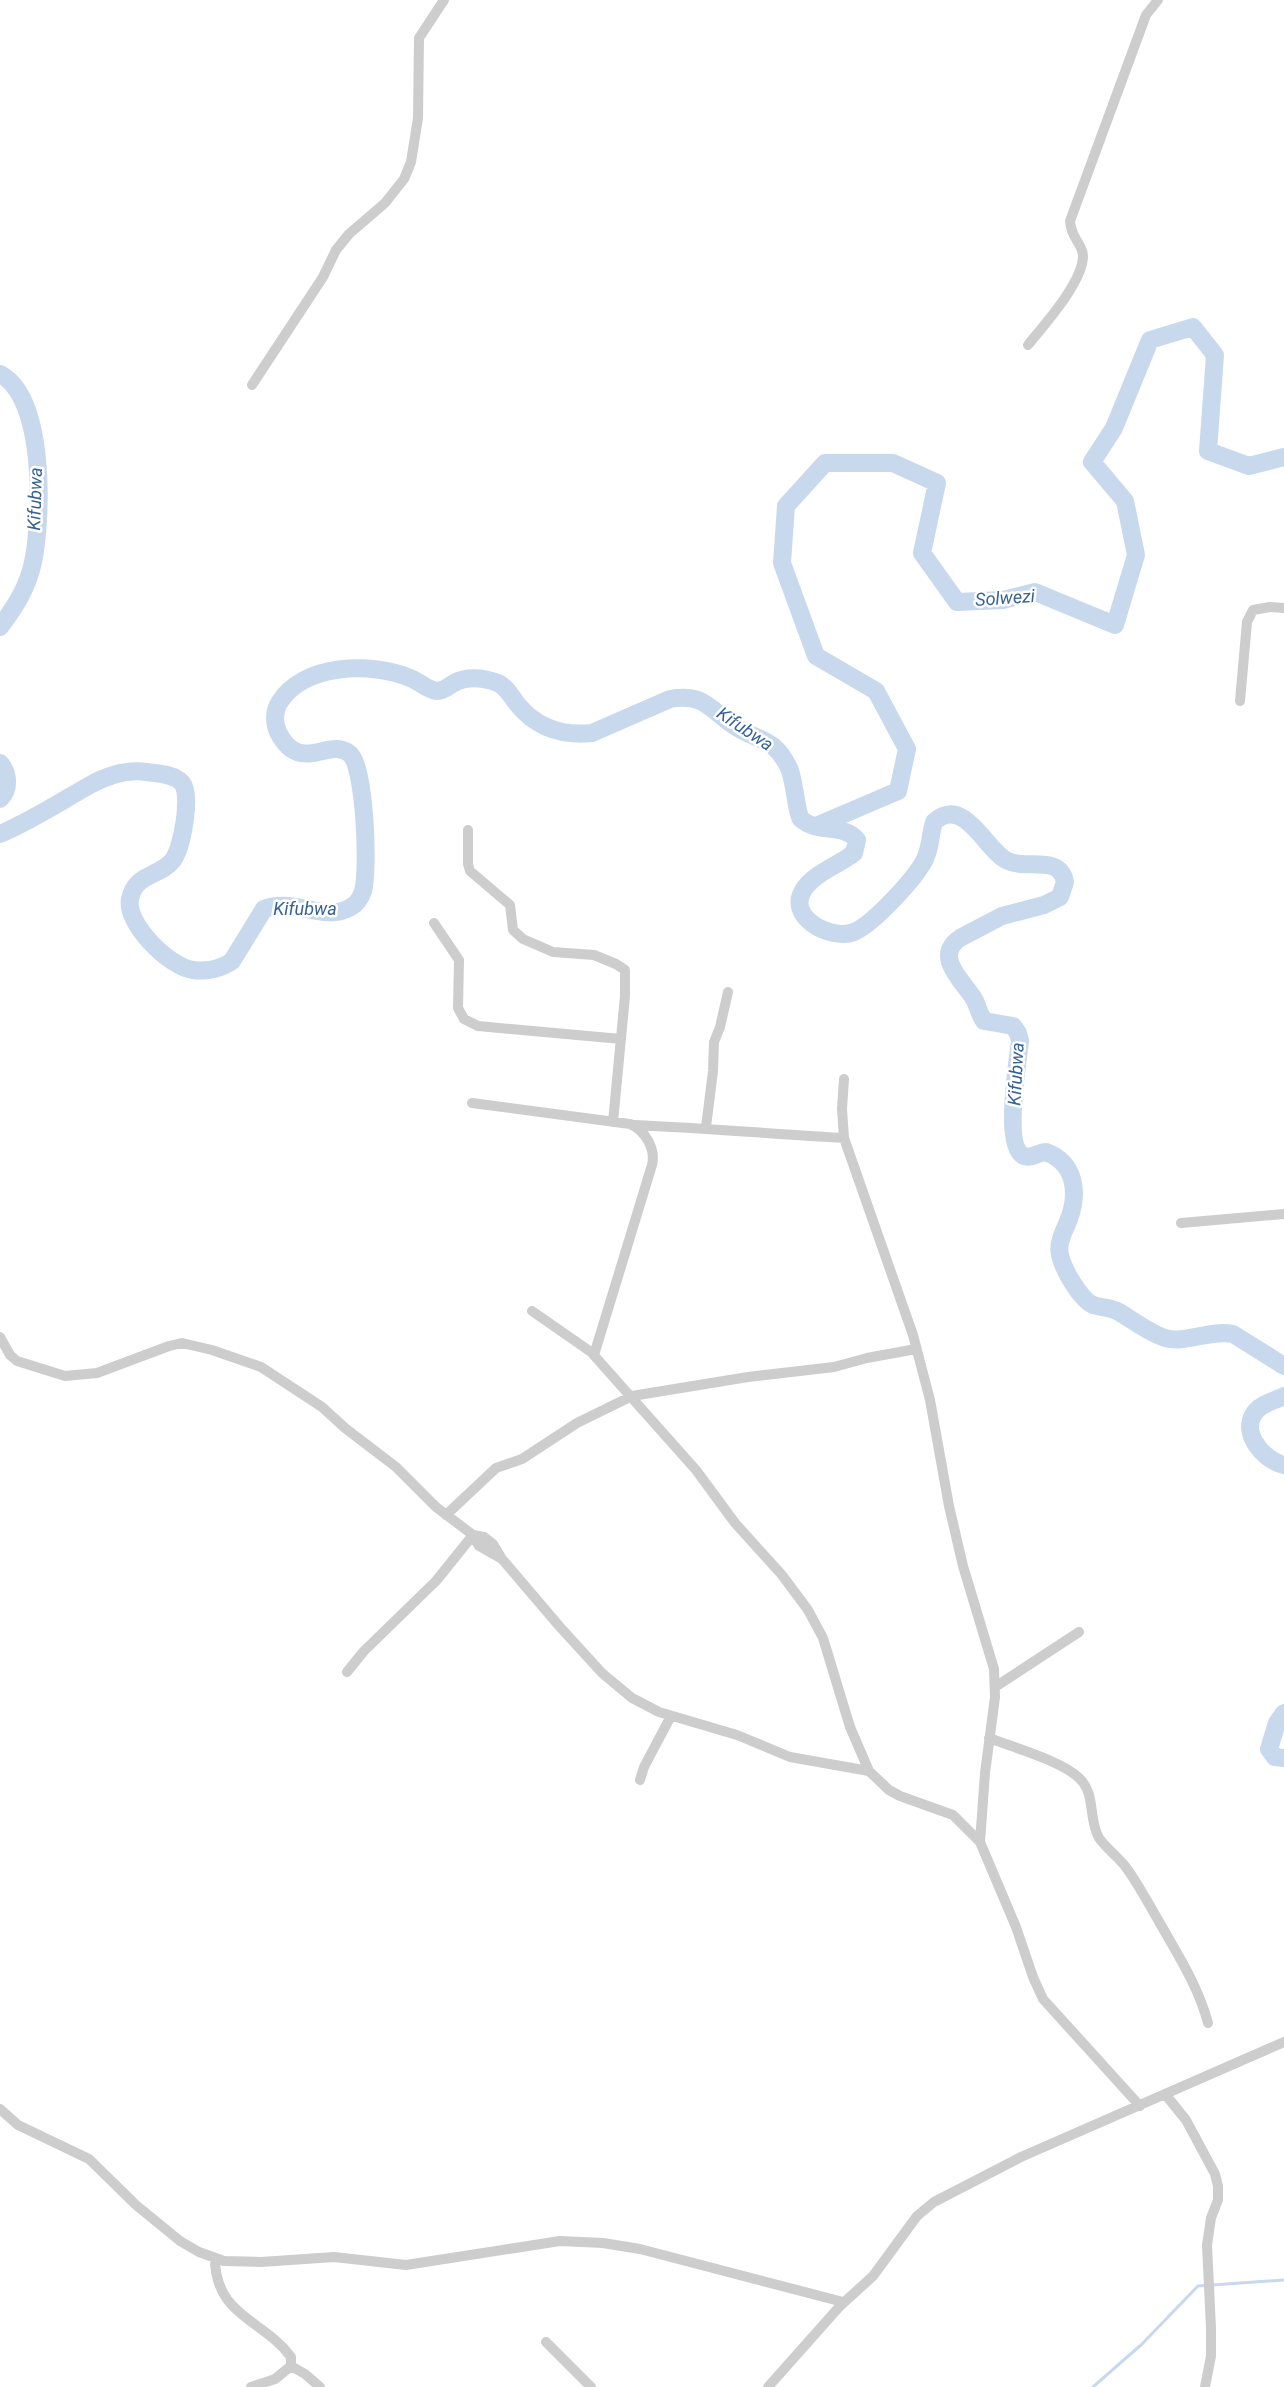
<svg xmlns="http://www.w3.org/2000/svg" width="1284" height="2387" font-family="Roboto,sans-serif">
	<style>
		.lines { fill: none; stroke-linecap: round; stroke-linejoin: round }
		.stream { stroke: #c8d9ee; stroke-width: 3 }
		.river { stroke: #c8d9ee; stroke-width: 18 }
		.street { stroke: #cdcdcd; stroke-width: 10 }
		.labels { text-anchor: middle; stroke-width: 5; stroke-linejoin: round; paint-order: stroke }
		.water-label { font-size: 18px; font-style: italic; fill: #376298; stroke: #fff }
	</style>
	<rect width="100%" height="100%" fill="#fff"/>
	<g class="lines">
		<path class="stream" d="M1093,2387L1142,2344L1198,2286L1284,2280"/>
		<path class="river" d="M0,374C46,398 42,518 33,562C28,587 15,607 0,627
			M0,763C9,774 10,789 0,799
			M816,826L898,791L907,749L876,691L816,656L782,563L786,506L825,463H893L937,483L922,553L957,602L1003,600L1035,592L1115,625L1136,555L1125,501L1092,462L1114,428L1150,340L1193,327L1215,355L1208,451L1249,466L1284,457
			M0,834C31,821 60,802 90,785C108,775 126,769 147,772C159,774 175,774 182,783C192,795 182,848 173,860C160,877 135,873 130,899C125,923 169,967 193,970C206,972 221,969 232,961L264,909C291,897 324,922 349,908C356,905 361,898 363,891C369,870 365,767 350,754C330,736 300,776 278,732C274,723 274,711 279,703C303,663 372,662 410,678C419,681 427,690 437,691C445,691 448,686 454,683C467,676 484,678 498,683C507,687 512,698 518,705C537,728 563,736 592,733L670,699C703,693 709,708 733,725C757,742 773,735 789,768C794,778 797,815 801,819C817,834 844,823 857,840L854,853C839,865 816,872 804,889C785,917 831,941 854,932C873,924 916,878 925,859C931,847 930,834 934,822C965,794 986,852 1008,861C1026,870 1060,854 1065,882L1060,897L1044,905L1002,916L960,938C933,957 963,981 974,999C978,1006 979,1014 984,1021L1013,1026L1018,1033L1020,1041C1018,1061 1003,1147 1024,1156C1031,1159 1039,1152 1046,1152C1075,1163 1079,1192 1069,1219C1065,1230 1057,1242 1060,1255C1063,1269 1080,1299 1093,1305C1102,1308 1111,1307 1119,1312C1134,1321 1149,1333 1165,1338C1185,1344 1211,1329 1233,1334L1284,1366
			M1284,1396C1276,1400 1265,1403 1259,1408C1236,1428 1262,1460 1284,1465
			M1284,1713L1277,1723L1269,1749L1275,1757L1284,1758"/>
		<path class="street" d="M1028,345C1044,325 1083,282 1083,256C1083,244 1071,239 1070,221L1146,15L1158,0
			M252,385L323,277L336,250L349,234L385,203L404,179L411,162L418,118L419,38L444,0
			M1240,701L1247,622L1253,610L1270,607L1284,608
			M468,830V864L470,871L510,905L513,930L523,939L553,952L594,955L616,964L625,970V996L613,1122
			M434,923L459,960L458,1008L464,1019L478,1026L621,1039
			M844,1079L842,1109L844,1138L913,1335L930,1400L949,1506L963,1566L994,1669L995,1697L985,1773L980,1842
			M472,1103L630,1124C645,1130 656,1149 652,1165L594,1355
			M634,1125C704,1128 774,1134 844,1138
			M706,1127L713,1071L714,1042L720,1027L728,992
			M1181,1223L1284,1214
			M532,1311L591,1352L696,1470L735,1523L782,1575L808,1610L823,1638L850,1727L869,1771L889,1790L900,1796L953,1815L980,1842L1016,1927L1033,1977L1043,1999L1140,2106
			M0,1337L10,1355L17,1361L65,1376L97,1373L169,1346L182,1343L212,1350L261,1367L322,1407L345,1428L396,1467L436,1507L473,1535L479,1546L502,1559
			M446,1515L496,1468L522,1459L577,1423L632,1396L748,1377L834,1367L867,1358L916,1349
			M473,1535L484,1537L493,1544L502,1559L560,1627L602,1673L632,1698L659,1712L737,1735L790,1757L869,1771
			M347,1672L364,1651L436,1581L473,1535
			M995,1687L1079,1632
			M989,1738C1012,1747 1062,1761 1079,1778C1096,1793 1088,1819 1099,1838C1106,1848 1117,1856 1125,1866C1137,1882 1147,1901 1157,1918C1176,1952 1198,1985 1208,2023
			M640,1780L644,1767L671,1716
			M1165,2094L1186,2120L1215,2174L1218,2186V2200L1211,2218L1207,2245L1211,2328V2356L1205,2387
			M0,2109L18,2125L89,2159L136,2205L180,2241L199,2252L224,2261L261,2262L334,2257L406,2265L560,2241L603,2243L640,2249L843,2302
			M215,2258C215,2316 263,2319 291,2357V2366L275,2379L251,2387
			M546,2342L591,2387
			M291,2366L305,2374L320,2387
			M768,2387L840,2306L873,2276L917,2216L934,2202L1021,2157L1284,2042"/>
	</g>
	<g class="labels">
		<g class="water-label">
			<text transform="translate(35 499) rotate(-88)" y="6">Kifubwa</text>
			<text transform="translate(1005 598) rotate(-4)" y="6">Solwezi</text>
			<text transform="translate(745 729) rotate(34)" y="6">Kifubwa</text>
			<text x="305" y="915">Kifubwa</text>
			<text transform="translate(1016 1074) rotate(-87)" y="6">Kifubwa</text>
		</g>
	</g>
</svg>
